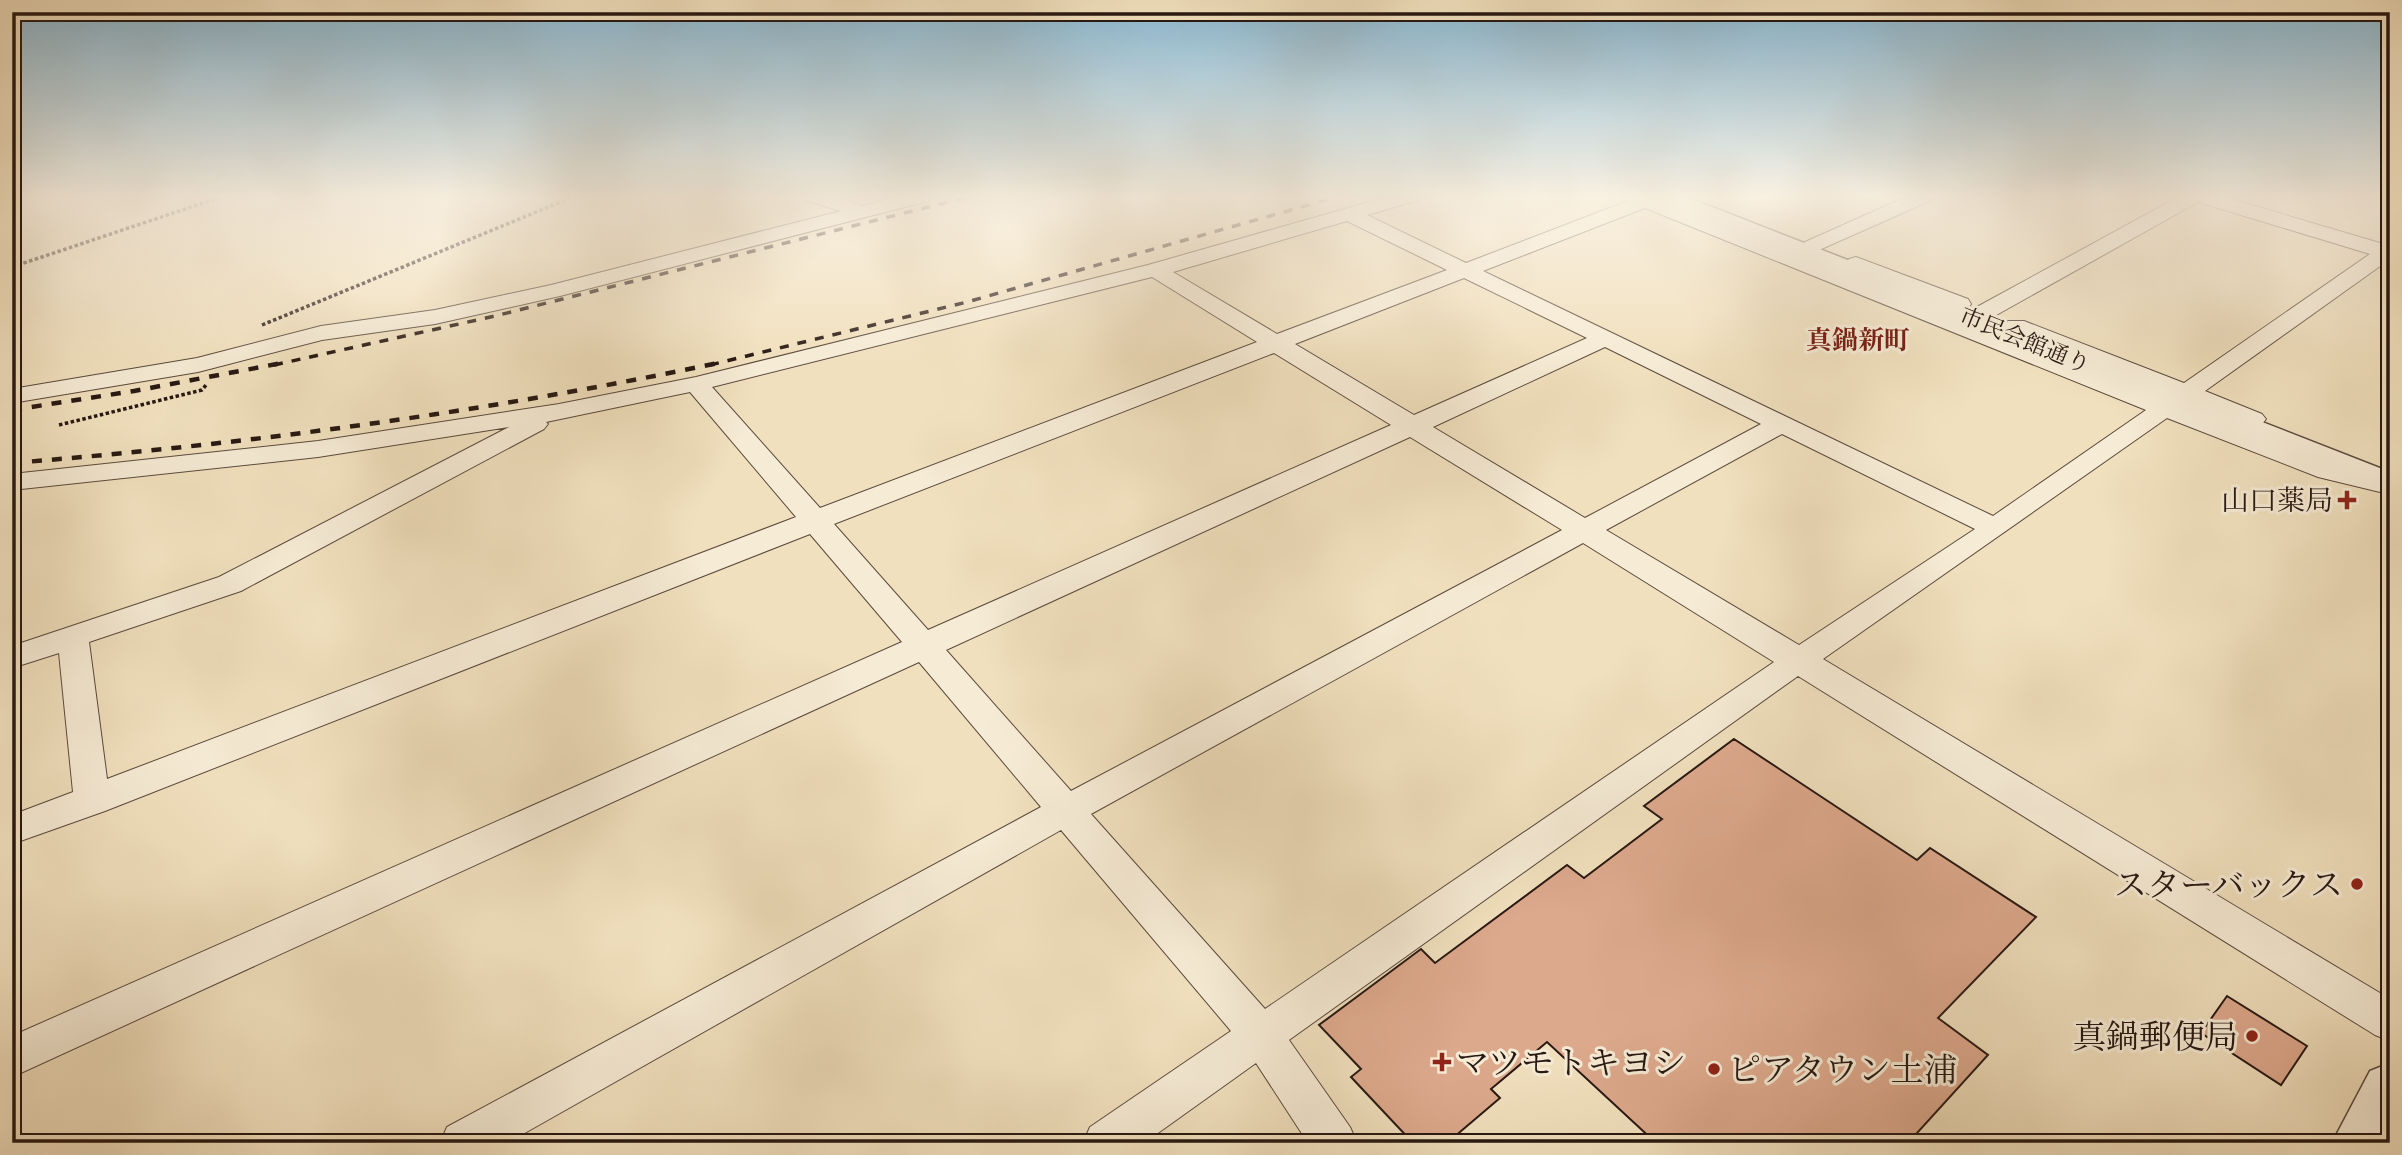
<svg xmlns="http://www.w3.org/2000/svg" width="2402" height="1155" font-family="Alegreya,'Noto Serif JP',serif">
	<style>
		.building { fill: #dda98d; stroke: #271812; stroke-width: 2 }
		.lines { fill: none; stroke-linecap: round; stroke-linejoin: round }
		.minor-casing { stroke: #5a4a3d; stroke-width: 2 }
		.tertiary-casing { stroke: #5a4a3d; stroke-width: 3 }
		.path { stroke: #271812; stroke-width: 3.5; stroke-dasharray: 3.5 2.5; stroke-linecap: butt }
		.minor { fill: #f6ebd5; fill-rule: evenodd }
		.tertiary { fill: #f6ebd5; fill-rule: evenodd }
		.rail-far1 { stroke: #271812; stroke-width: 3.5; stroke-dasharray: 9 9; stroke-linecap: butt }
		.rail { stroke: #271812; stroke-width: 4.5; stroke-dasharray: 10 10; stroke-linecap: butt }
		.poi-dot { fill: #8f2418; stroke: #f6ebd5; stroke-width: 2.5 }
		.labels { text-anchor: middle; stroke-width: 6; stroke-linejoin: round; paint-order: stroke }
		.far-street-label { font-size: 23px; fill: #271812; stroke: #f6ebd5 }
		.far-quarter-label { font-size: 26px; font-weight: bold; fill: #7a1f14; stroke: #f6ebd5 }
		.poi-label { font-size: 28px; fill: #271812; stroke: #f6ebd5; text-anchor: end }
		.near-poi-label { font-size: 33px; fill: #271812; stroke: #f6ebd5; text-anchor: end }
	</style>
	<rect width="100%" height="100%" fill="#f1e0be"/>
	<filter id="stains"><feTurbulence type="fractalNoise" baseFrequency=".00286" numOctaves="4"/><feColorMatrix values="0 0 0 0 .2 0 0 0 0 .09 0 0 0 0 .02 0 0 0 .5 -.17"/></filter>
	<radialGradient id="worn" r=".72"><stop offset=".6" stop-color="#630" stop-opacity="0"/><stop offset="1" stop-color="#630" stop-opacity=".3"/></radialGradient>
	<path class="building" d="M1734,739L1917,860L1930,848L2036,917L1938,1018L1988,1055L1908,1143H1656L1547,1042L1491,1089L1500,1098L1447,1143H1413L1351,1077L1361,1069L1319,1025L1421,949L1435,963L1567,865L1584,878L1662,819L1644,806Z
		M2227,996L2307,1046L2281,1085L2201,1033Z"/>
	<g class="lines">
		<defs>
			<path id="minor" d="M803,196H833L863,206L901,196H934L932,200L560,296L435,324L322,340L198,372L12,403V389L197,358L321,326L435,310L551,285L841,211L805,200Z
				M1390,196H1421L1419,200L1367,215L1466,263L1628,201L1624,196H1651L2162,398L2168,394L2008,331L2005,326L2008,321H2024L2184,383L2370,254L2198,202L1991,318H1975L1972,313L1975,308L2180,196H2221L2390,246V259L2205,391L2262,414L2266,419L2262,424L2253,427L2244,424L2189,403L2183,407L2336,465L2390,478V490L2380,492L2318,477L2167,418L1823,659L2390,999V1041L2375,1035L1798,676L1289,1040L1350,1127L1357,1143H1308L1256,1063L1144,1143H1083L1090,1127L1231,1031L1061,830L507,1143H440L447,1127L1041,807L919,662L12,1077V1036L902,642L810,534L105,811L12,844V815L73,792L59,653L12,668V646L219,577L509,427L318,457L12,490V474L318,441L559,404L696,377L1148,265ZM1645,208L2146,410L1993,516L1483,271ZM1347,221L1447,270L1277,334L1173,272ZM1152,277L1257,342L820,508L712,387ZM1464,278L1587,338L1414,415L1295,344ZM1605,347L1761,424L1585,518L1433,427ZM1274,353L1391,425L928,630L834,524ZM690,392L796,517L107,779L89,642L241,591L544,429L548,424L546,422ZM1782,434L1975,529L1799,645L1606,530ZM1410,437L1562,530L1071,791L946,650ZM1583,543L1774,662L1265,1009L1091,814Z
				M1908,196H1934L1932,200L1819,250H1805L1802,246L1805,242Z
				M1856,257L1968,299L1971,304L1968,309H1952L1849,267L1846,263L1849,259Z"/>
			<path id="tertiary" d="M1649,196H1684L2390,472V494L1652,201Z
				M2390,1063V1143H2332L2370,1071Z"/>
		</defs>
		<use href="#minor" class="minor-casing"/>
		<use href="#tertiary" class="tertiary-casing"/>
		<path class="path" d="M12,267L224,196
			M262,325L575,196
			M59,425L202,390L206,385"/>
		<use href="#minor" class="minor"/>
		<use href="#tertiary" class="tertiary"/>
		<path class="rail-far1" d="M274,365L495,316L972,196
			M710,365L967,302L1340,196"/>
		<path class="rail" d="M12,410L134,391L282,363
			M12,463C250,444 485,412 718,363"/>
	</g>
	<linearGradient id="sky" x2="0" y2="1"><stop stop-color="#89b8d3"/><stop offset="0.55" stop-color="#f9f1e2"/><stop offset="1" stop-color="#f9f1e2" stop-opacity="0"/></linearGradient>
	<rect width="2402" height="358" fill="url(#sky)"/>
	<g class="poi-dot">
		<path d="M2343.5 489.5h7v7h7v7h-7v7h-7v-7h-7v-7h7z"/>
		<circle cx="2357" cy="884" r="7"/>
		<circle cx="2252" cy="1036" r="7"/>
		<path d="M1438.5 1051.5h7v7h7v7h-7v7h-7v-7h-7v-7h7z"/>
		<circle cx="1714" cy="1069" r="7"/>
	</g>
	<g class="labels">
		<g class="far-street-label">
			<text transform="translate(2025 340) rotate(22)" y="8">市民会館通り</text>
		</g>
		<g class="far-quarter-label">
			<text x="1858" y="349">真鍋新町</text>
		</g>
		<g class="poi-label">
			<text x="2333" y="510">山口薬局</text>
		</g>
		<g class="near-poi-label">
			<text x="2343" y="896">スターバックス</text>
			<text x="2238" y="1048">真鍋郵便局</text>
			<text x="1456" y="1074" text-anchor="start">マツモトキヨシ</text>
			<text x="1728" y="1081" text-anchor="start">ピアタウン土浦</text>
		</g>
	</g>
	<rect width="2402" height="1155" fill="none" stroke="#f1e0be" stroke-width="42"/>
	<rect x="14" y="14" width="2374" height="1127" fill="none" stroke="#271812" stroke-width="3.5"/>
	<rect x="21" y="21" width="2360" height="1113" fill="none" stroke="#271812" stroke-width="2"/>
	<rect width="100%" height="100%" filter="url(#stains)"/>
	<rect width="100%" height="100%" fill="url(#worn)"/>
</svg>
